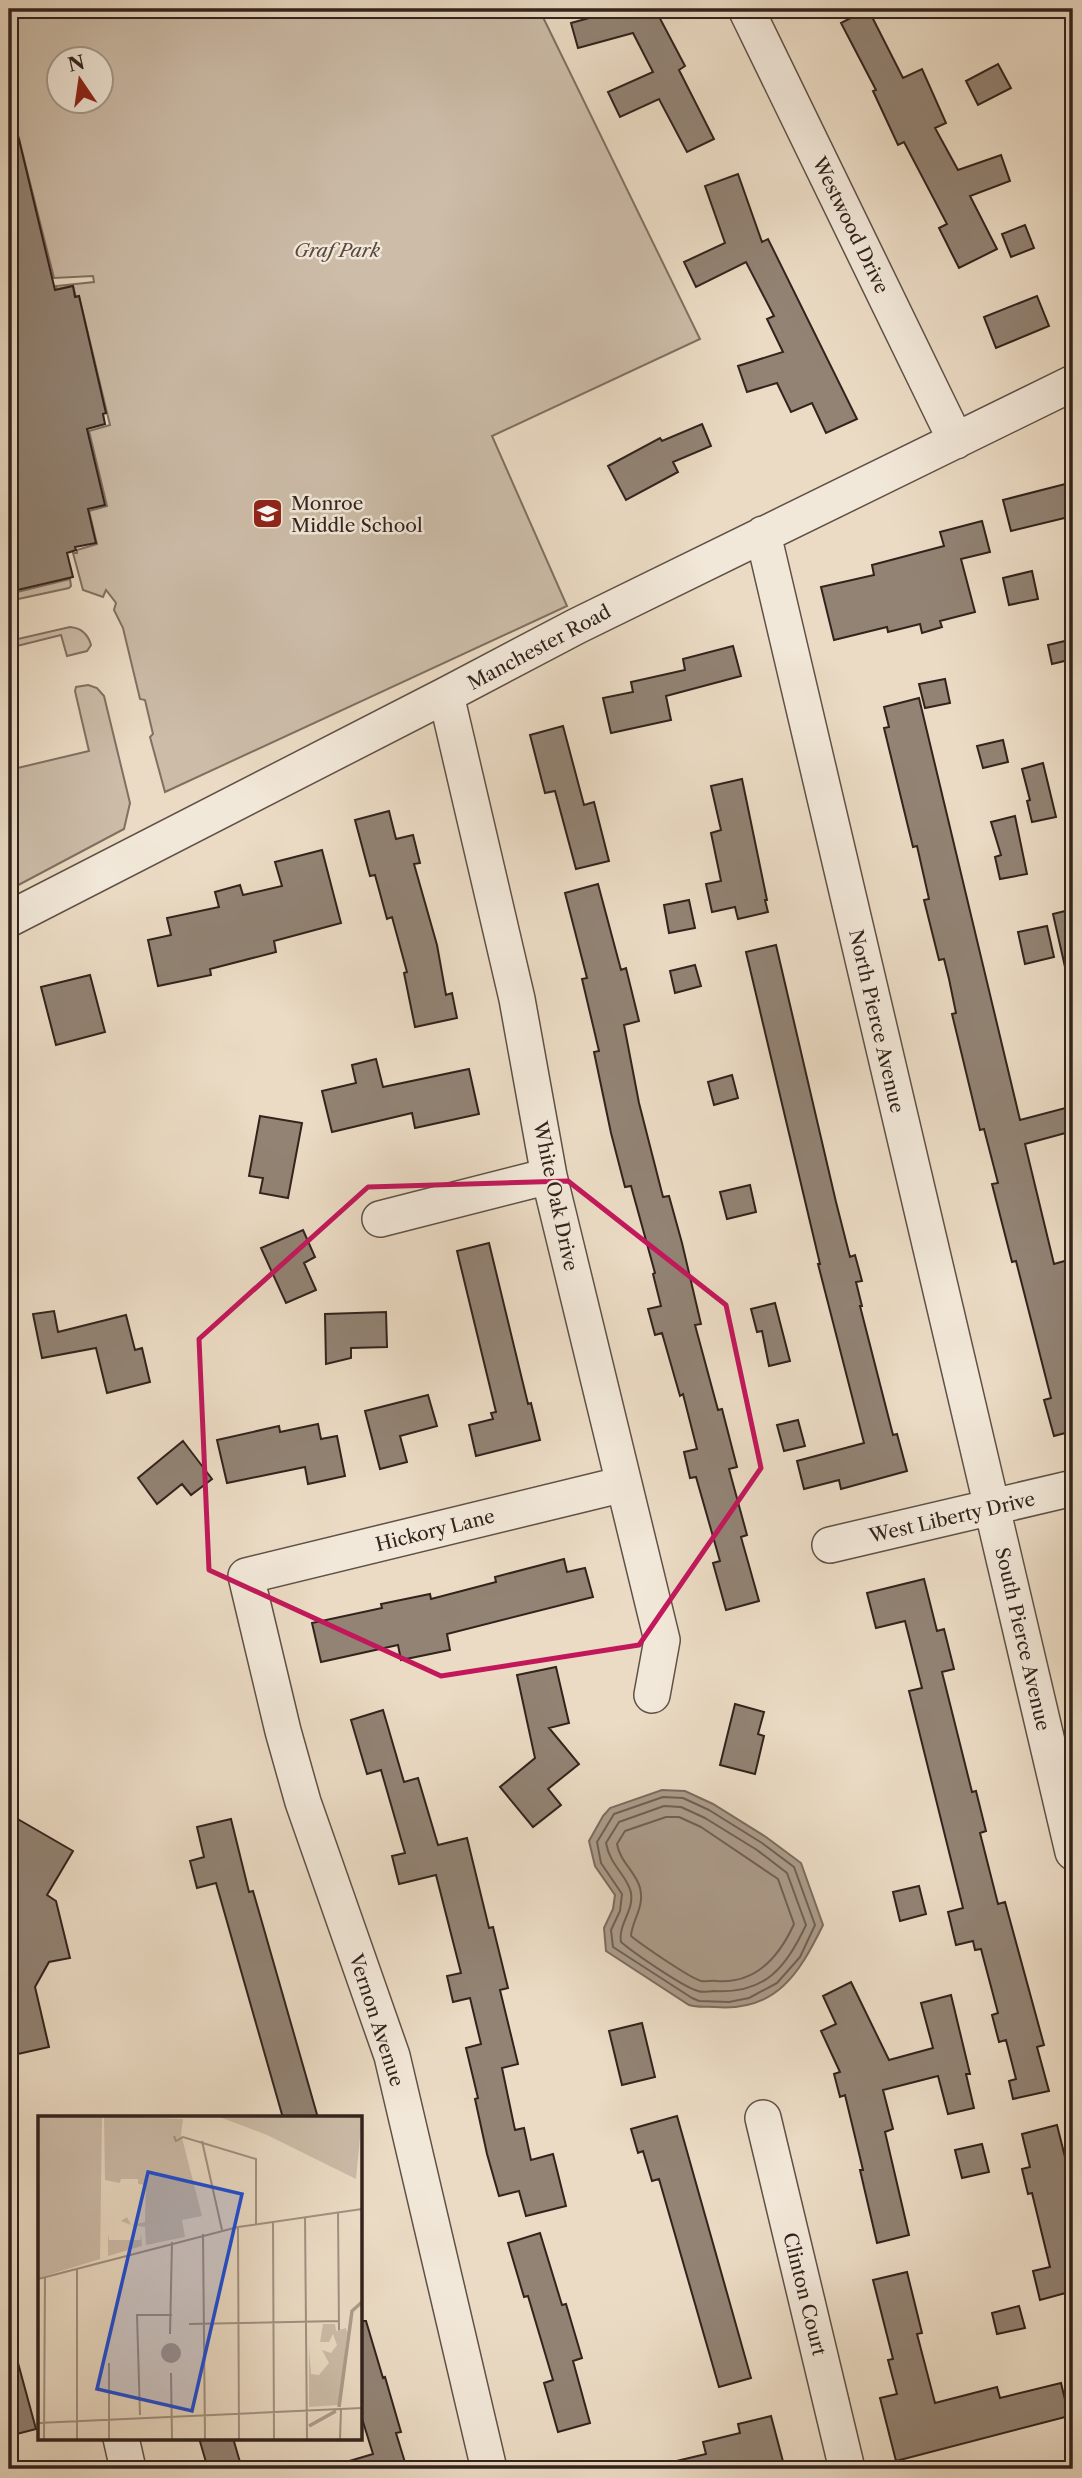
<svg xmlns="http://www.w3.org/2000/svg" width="1082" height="2478" font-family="'Libre Caslon Text',serif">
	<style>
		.green { fill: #ccbca8; stroke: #7f7062; stroke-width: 2; fill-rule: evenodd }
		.water { fill: #ac9c8b; stroke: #7b6c5f; stroke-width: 2 }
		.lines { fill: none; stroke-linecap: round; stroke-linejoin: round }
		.shore { stroke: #6f6054; stroke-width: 2 }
		.building { fill: #928374; stroke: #32231d; stroke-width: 2 }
		.minor-casing { stroke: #605147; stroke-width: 38 }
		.minor { stroke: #f2e8d9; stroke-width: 35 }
		.marked { fill: none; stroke: #c2185b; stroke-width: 5; stroke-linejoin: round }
		.labels { text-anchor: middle; stroke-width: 5; stroke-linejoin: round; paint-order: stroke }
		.street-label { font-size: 19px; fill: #32231d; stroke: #f2e8d9 }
		.park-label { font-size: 19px; font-style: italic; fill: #584940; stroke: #f2e8d9 }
		.poi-label { font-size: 19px; fill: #32231d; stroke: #f2e8d9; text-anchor: start }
		.inset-river { fill: none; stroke: #ac9c8b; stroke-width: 3.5 }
		.inset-road { fill: none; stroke: #a19181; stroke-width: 2 }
		.view { fill: #1d4ed8; fill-opacity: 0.15; stroke: #1d4ed8; stroke-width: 3.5 }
		.inset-edge { fill: none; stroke: #32231d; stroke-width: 3.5 }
	</style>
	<rect width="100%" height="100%" fill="#ebdbc4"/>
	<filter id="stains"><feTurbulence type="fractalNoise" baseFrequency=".00286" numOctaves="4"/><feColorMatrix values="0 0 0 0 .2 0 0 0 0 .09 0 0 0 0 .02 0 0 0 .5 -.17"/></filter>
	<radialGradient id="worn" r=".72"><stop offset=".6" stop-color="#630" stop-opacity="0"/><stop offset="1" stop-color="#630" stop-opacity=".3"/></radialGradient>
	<path class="green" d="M9,9H539L700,339L492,436L567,606L165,792L150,737L153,734L145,700L140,699L123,628L114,610L116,603L106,590L103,597L83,590L73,553H77V550L97,544L89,511L107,506L89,431L110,425L79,296L76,297L73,286L57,289L56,286L94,282L93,276L54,278L19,139L9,141ZM60,60H102V102H60Z
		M70,579L71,586L69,588L9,601V594Z
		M70,627C81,628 88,634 91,645L87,651L67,656L61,635L9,648V641Z
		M88,685L97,688L104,696L130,803L124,829L9,890V770L89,751L75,691L76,687Z"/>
	<path class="water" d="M662,1790L685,1791L713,1804L766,1837L801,1863L823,1925C799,1974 776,2012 715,2007C705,2006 699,2008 689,2005L606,1951L604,1928L613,1909L615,1895L595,1866L589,1841L603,1816L610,1808Z"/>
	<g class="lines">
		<path class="shore" d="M663,1797L683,1798L709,1810L762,1843L794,1867L815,1925L800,1957L777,1983L749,1998L729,2002L699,2001L692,1998L613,1947L611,1930L620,1911L622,1894L601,1863L597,1842L614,1814Z
			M664,1806L681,1807L705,1818L757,1850L787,1873L806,1925C786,1968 765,1994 714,1991C709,1991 703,1993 698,1991C683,1987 634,1953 621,1942C618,1924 634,1911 631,1893C628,1876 610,1866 606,1843L619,1822Z
			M666,1817H679L701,1827L778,1879L794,1924C779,1957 756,1984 717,1981C712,1980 705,1982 701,1981C690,1978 642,1945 631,1936C632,1920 645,1907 640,1888C636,1872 620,1862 617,1844L625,1831Z"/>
	</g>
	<path class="building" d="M622,9H655L685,66L679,70L714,139L687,152L659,99L620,117L608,92L653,72L633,33L578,48L571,23Z
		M868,9L903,78L922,69L946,123L935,128L958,170L1001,155L1010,181L970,196L997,249L959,268L939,228L947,224L904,142L898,145L873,91L876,90L841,23Z
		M998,64L1011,88L978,105L966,81Z
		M16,127L55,290L73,286L75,297L79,296L106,413L103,414L105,424L87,429L105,505L88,509L96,543L75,547L76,550L67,553L73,577L9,592V128Z
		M738,174L762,242L768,239L857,419L826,433L812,403L791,412L777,383L747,392L738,366L783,352L767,319L774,316L746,262L696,287L684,262L725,243L705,186Z
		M1025,225L1034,248L1011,257L1002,234Z
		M1037,296L1049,326L996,348L984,317Z
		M702,424L711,446L673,462L678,472L626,500L608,466L660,438L662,441Z
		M1073,482V516L1011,531L1003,500Z
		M982,521L990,552L961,559L975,612L940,621L942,627L922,633L920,624L888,632L887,627L834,640L821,587L874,575L872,565L944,546L940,532Z
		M1032,571L1038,599L1009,605L1003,578Z
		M1073,639V659L1052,664L1048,645Z
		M733,646L741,676L666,696L671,720L611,733L603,698L633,692L631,682L685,670L683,659Z
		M945,679L950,703L925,708L919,684Z
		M919,698L1020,1120L1073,1106V1131L1025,1144L1054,1264L1068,1260L1073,1281V1431L1054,1436L1044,1400L1051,1398L1016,1261L1012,1262L992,1184L998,1183L984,1129L980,1130L952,1014L956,1013L949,979L944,959L939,960L924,900L929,899L917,846L913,847L884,728L889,727L884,707Z
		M563,726L584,805L594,802L609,861L576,869L555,791L545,793L530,735Z
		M1003,740L1008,762L983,768L977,746Z
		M1043,763L1056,817L1032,822L1027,801L1030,800L1022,769Z
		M742,779L767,900H765L768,912L738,919L735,907L712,912L706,884L721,881L711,833L721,830L711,786Z
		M389,811L396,839L413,835L420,863L414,864L437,945L446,995L452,993L457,1018L415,1027L404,973L407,972L392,917L387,919L375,875L370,876L355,820Z
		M1015,816L1027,874L1000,879L995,857L1001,855L991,822Z
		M322,850L341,923L274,941L276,952L210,969L211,975L158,986L148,940L171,935L167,918L219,907L215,892L240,885L243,895L282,886L275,862Z
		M598,884L621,970L626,968L639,1021L624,1025L639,1103L663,1197L669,1196L682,1243L701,1324L695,1325L718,1410L722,1409L737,1467L729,1469L747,1535L741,1537L759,1601L726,1610L713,1563L720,1561L696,1477L690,1478L684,1452L697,1449L683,1394L680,1396L662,1333L655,1335L648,1309L661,1306L653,1274L655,1273L631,1186L625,1187L611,1133L594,1052L599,1051L582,979L587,978L565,893Z
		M689,900L695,928L669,933L664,905Z
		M1073,909V966L1065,967L1053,914Z
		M1047,926L1054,957L1025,964L1018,932Z
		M776,945L836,1202L850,1257L855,1255L862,1281L856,1282L862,1306H860L893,1435L897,1434L907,1471L841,1489L839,1480L804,1489L797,1461L864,1443L818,1264H820L746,952Z
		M695,965L701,986L675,993L670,971Z
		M90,975L105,1032L56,1045L41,987Z
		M376,1059L383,1087L469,1069L479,1114L415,1128L412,1113L332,1132L322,1091L356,1083L352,1065Z
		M732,1075L738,1098L714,1105L708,1082Z
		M260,1116L302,1123L288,1198L260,1193L263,1178L249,1176Z
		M750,1185L756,1212L727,1219L720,1192Z
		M303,1230L315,1257L304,1263L316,1290L286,1303L261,1248Z
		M489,1243L528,1404L531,1403L540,1440L476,1456L469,1425L493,1419L491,1413L496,1412L457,1251Z
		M775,1303L790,1361L769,1366L762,1331L757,1332L751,1309Z
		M54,1311L58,1332L126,1315L135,1350L142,1348L150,1382L107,1393L96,1348L42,1358L33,1314Z
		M386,1312L387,1347L351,1348V1358L326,1364L325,1314Z
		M428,1395L437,1426L400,1436L407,1462L380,1469L365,1411Z
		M798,1420L805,1446L784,1451L777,1425Z
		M318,1424L321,1439L337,1436L345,1476L308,1484L305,1467L227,1483L217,1440L279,1426L280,1432Z
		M183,1441L212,1479L191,1495L182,1484L157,1504L138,1478Z
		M564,1559L567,1572L585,1568L593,1597L447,1634L450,1650L401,1660L398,1645L321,1662L312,1623L382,1608L381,1604L430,1594L431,1599L496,1582L495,1577Z
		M924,1579L937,1631L944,1629L954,1669L942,1672L972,1792L976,1791L986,1831L980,1833L998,1904L1005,1902L1044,2045L1037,2047L1049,2091L1013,2099L1009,2081L1016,2079L1006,2040L999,2042L992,2015L998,2013L981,1949L975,1950L973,1941L956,1945L948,1912L963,1908L909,1691L922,1688L905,1621L876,1628L867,1593Z
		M556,1667L569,1723L549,1728L579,1764L548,1789L561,1805L533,1827L500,1787L535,1758L517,1675Z
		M735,1704L764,1712L758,1734L764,1736L755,1774L720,1765Z
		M383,1710L404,1782L418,1778L438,1845L467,1838L489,1928L493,1927L508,1988L500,1990L518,2064L502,2068L515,2130L524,2128L531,2160L553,2154L566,2206L526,2216L519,2191L499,2196L487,2154L475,2099L478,2098L466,2048L481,2044L470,1998L453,2002L447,1976L461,1973L436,1875L399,1884L392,1856L405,1853L381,1770L367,1774L351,1720Z
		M9,1814L73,1851L47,1895L56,1901L70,1958L49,1962L35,1987L49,2047L9,2056Z
		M231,1819L249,1892L253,1891L318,2118H283L216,1883L197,1888L190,1861L204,1857L197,1827Z
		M919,1886L926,1914L900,1921L893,1892Z
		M851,1982L889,2060L933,2048L921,2003L951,1995L970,2074H966L974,2108L948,2114L938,2076L883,2090L893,2129L885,2132L909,2235L877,2243L860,2170H863L845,2095L840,2097L834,2074L840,2072L821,2031L836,2024L823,1996Z
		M642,2023L655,2077L622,2085L609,2031Z
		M677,2116L751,2378L719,2387L659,2179L652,2181L643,2151L638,2153L631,2129Z
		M1057,2125L1073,2189V2291L1040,2300L1033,2271L1050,2267L1032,2193L1028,2194L1022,2169L1030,2167L1022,2134Z
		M982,2144L989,2172L962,2178L955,2150Z
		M540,2233L562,2305L566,2304L582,2358L573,2361L590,2423L558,2432L544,2383L553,2380L528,2296L524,2297L508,2243Z
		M907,2272L922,2333L917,2334L935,2403L997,2387L1000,2398L1061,2383L1069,2416L896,2461L880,2398L897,2394L888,2360L893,2359L873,2280Z
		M1019,2306L1025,2328L997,2334L992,2313Z
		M360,2321H366L383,2378L385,2377L401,2432L396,2433L407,2469H339V2464L373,2454L360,2412Z
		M15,2352L36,2429L9,2436V2353Z
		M771,2416L785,2469H672V2462L706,2454L703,2442L740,2433L738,2424Z
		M199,2438H233L242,2469H208Z"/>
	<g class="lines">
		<defs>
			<path id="minor" d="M746,9L956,441
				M763,534L1073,1852
				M446,695L517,999L549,1176L662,1640L652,1695
				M9,919L446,695L577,626L1073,383
				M380,1219L549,1176
				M830,1545L1073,1488
				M763,2118L847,2469
				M121,2438L128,2469
				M489,2469L392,2056L303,1802L283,1731L246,1576L624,1484"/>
		</defs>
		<use href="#minor" class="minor-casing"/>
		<use href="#minor" class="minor"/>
	</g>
	<path class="marked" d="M568,1181L726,1305L761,1468L639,1645L441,1676L209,1570L199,1339L368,1187Z"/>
	<defs>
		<symbol id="school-square" viewBox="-11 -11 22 22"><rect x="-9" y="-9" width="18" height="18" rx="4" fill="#8f2418" stroke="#f2e8d9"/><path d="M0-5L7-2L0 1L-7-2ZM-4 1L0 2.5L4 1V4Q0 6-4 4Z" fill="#fff"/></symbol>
	</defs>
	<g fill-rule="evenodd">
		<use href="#school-square" x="250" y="496" width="35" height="35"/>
	</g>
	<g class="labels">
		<g class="street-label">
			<text transform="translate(851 225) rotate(64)" y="7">Westwood Drive</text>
			<text transform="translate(539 647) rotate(-28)" y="7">Manchester Road</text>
			<text transform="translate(877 1021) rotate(77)" y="7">North Pierce Avenue</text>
			<text transform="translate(556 1196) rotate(78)" y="7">White Oak Drive</text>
			<text transform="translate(952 1517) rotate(-13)" y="7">West Liberty Drive</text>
			<text transform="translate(435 1530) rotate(-14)" y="7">Hickory Lane</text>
			<text transform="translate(1023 1639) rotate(77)" y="7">South Pierce Avenue</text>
			<text transform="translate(377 2020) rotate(72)" y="7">Vernon Avenue</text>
			<text transform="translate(805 2294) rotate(76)" y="7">Clinton Court</text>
		</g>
		<g class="park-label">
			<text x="337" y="257">Graf Park</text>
		</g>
		<g class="poi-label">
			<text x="291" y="510">Monroe<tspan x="291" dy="22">Middle School</tspan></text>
		</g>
	</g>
	<g transform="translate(38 2116)">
		<rect width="324" height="324" fill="#ebdbc4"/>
		<path d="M0,0H64L62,143L0,162ZM66,0L145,3L143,18L164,100L144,104L147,121L108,129L107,111L93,109L83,105L89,101L93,109L107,106L108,69L100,68V63H83L82,67L67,64ZM179,0H324L318,63L229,19ZM70,118L71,124H102L103,118L104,130L70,140ZM285,208H297L298,215L308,212L309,217L301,289L271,291V231L273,258L281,259L291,247L284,234L293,237L299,229L295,218L291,226H282Z" fill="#ccbca8"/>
		<path d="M123 237a10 10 0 1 1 20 0a10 10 0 1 1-20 0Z" fill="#ac9c8b"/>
		<path class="inset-river" d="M301,291L314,195L324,186M271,310L298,295"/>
		<path class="inset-road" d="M136,20L138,25L145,21L218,43V108M164,25L184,114M300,96L301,214M267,101L269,323M235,105L236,323M200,111L201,323M165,118L167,323M0,163L200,111L324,93M151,208L301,205M132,218L134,126M71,247V323M133,257L134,323M102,299L99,199H134M0,307L324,292M6,323L7,161M39,323V152M302,323L303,293"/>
		<path class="view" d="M110,56L204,78L154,295L59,273Z"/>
		<rect width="324" height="324" class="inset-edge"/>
	</g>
	<rect width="1082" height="2478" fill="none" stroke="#ebdbc4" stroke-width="35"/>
	<rect x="10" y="10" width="1061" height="2457" fill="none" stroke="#32231d" stroke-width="3.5"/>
	<rect x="18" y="18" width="1047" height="2443" fill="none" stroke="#32231d" stroke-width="2"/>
	<g transform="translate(80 80) rotate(347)"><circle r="33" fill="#f2e8d9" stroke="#a5998e" stroke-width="2"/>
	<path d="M0-5L12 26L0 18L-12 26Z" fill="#8f2418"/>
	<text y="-10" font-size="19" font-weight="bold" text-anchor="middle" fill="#32231d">N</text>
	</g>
	<rect width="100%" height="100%" filter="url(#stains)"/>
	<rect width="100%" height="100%" fill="url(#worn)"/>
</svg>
